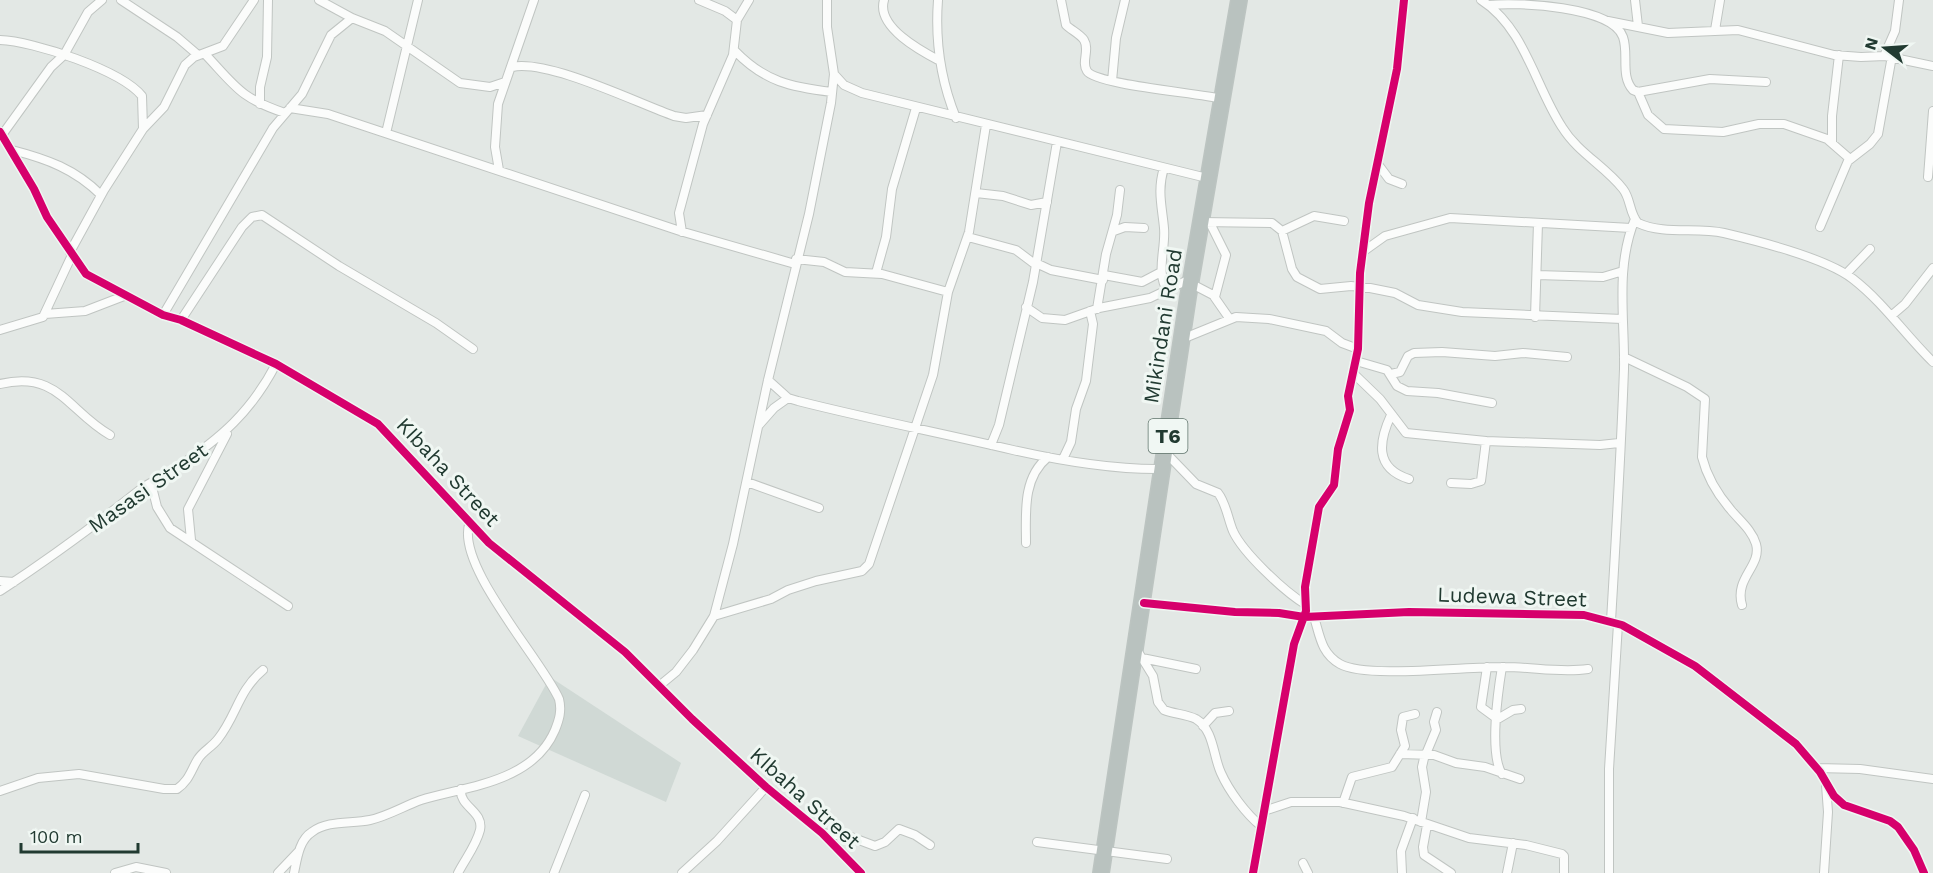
<svg xmlns="http://www.w3.org/2000/svg" width="1933" height="873" font-family="'Work Sans',sans-serif">
	<style>
		.built { fill: #d0d9d5 }
		.lines { fill: none; stroke-linecap: round; stroke-linejoin: round }
		.street-casing { stroke: #c0c5c2; stroke-width: 10 }
		.highway-casing { stroke: #bcc4c1; stroke-width: 18 }
		.street { stroke: #fbfcfb; stroke-width: 8 }
		.highway { stroke: #b9c2bf; stroke-width: 15 }
		.cycleway-casing { stroke: #f0f7f3; stroke-width: 11 }
		.cycleway { stroke: #d6006c; stroke-width: 8 }
		.labels { text-anchor: middle; stroke-width: 6; stroke-linejoin: round; paint-order: stroke }
		.shield { fill: #f0f7f3; stroke: #5f736b; stroke-width: 1.5 }
		.shield-label { font-size: 20px; font-weight: bold; fill: #213a31 }
		.street-label { font-size: 21px; fill: #213a31; stroke: #f0f7f3 }
	</style>
	<rect width="100%" height="100%" fill="#e3e8e5"/>
	<path class="built" d="M550,677L681,763L666,802L518,736Z"/>
	<g class="lines">
		<defs>
			<path id="street" d="M121,0L177,37L198,55
				M319,0L352,18L385,31L460,83L490,87L505,82
				M699,0L725,11L737,20
				M884,0C876,27 921,51 940,61
				M938,0C935,40 941,81 956,118
				M1061,0L1066,25C1071,30 1080,34 1084,40C1090,50 1081,62 1087,71C1096,85 1200,93 1222,99
				M1481,0C1525,28 1535,86 1562,127C1578,153 1605,166 1623,189C1631,199 1629,213 1638,223C1664,235 1696,227 1724,233C1758,241 1826,258 1853,279C1884,303 1906,336 1933,362
				M1635,0L1638,26
				M1489,5C1517,2 1612,6 1623,37C1629,54 1620,76 1633,90L1638,92L1710,79L1766,82
				M1608,21L1668,33L1738,30L1834,55L1861,57L1885,56L1933,66
				M1715,30L1720,0
				M0,40C33,41 121,70 142,96L143,129
				M735,51C765,82 791,87 832,92
				M205,54C236,87 240,98 285,113
				M1884,56L1895,31L1899,0
				M512,67C548,59 637,103 674,116L686,118L707,115
				M834,74L844,85L862,93L1207,178
				M1112,81L1116,38L1125,0
				M1638,92L1648,115L1664,129L1723,132L1759,124H1784L1827,139L1850,159
				M260,104V87L267,57L268,0
				M290,108L328,114L680,231L795,264
				M0,132L34,189L47,217L86,274L163,315L181,320L276,364L378,424L489,543L625,652L692,719L766,787L822,833L861,873
				M386,133L418,0
				M2,135L51,67L64,55L88,12L102,0
				M1832,142V116L1839,55
				M12,150C47,159 75,169 101,195
				M1377,163L1389,179L1402,184
				M1164,168C1157,190 1162,206 1164,228C1166,250 1155,272 1168,292
				M499,170L495,147L498,104L534,0
				M1928,177L1933,111
				M976,193L1003,196L1031,205L1047,202
				M1201,222L1272,223L1282,231L1292,269L1297,277L1320,289L1351,286L1370,288L1395,293L1418,305L1462,312L1622,319
				M1210,223L1226,255L1215,297
				M1820,227L1848,161L1870,144L1878,134L1892,56
				M1114,231L1125,227L1144,228
				M1282,231L1314,216L1344,221
				M682,232L679,213L703,124L733,55L737,20L749,0
				M968,237L1016,250L1036,265
				M1364,251L1385,236L1450,218L1631,228
				M70,252L104,190L143,129L164,107L185,65L194,57L223,46L254,0
				M796,259L824,262L845,272L882,274L948,292
				M1036,263L1051,270L1103,280
				M876,273L886,237L892,189L916,108
				M1846,274L1870,249
				M1104,275L1142,282L1161,272
				M1537,275L1603,277L1623,271
				M1190,283L1213,295L1229,318
				M1026,307L1042,318L1065,320L1099,308L1150,298L1190,279
				M1097,309L1106,254L1117,215L1120,190
				M45,314L85,311L124,296
				M163,315L273,128L302,94L331,35L352,18
				M1891,316L1905,304L1933,268
				M1535,317L1538,223
				M181,320L242,227L252,217L262,215L339,266L436,323L473,349
				M0,330L43,317L72,255
				M1182,339L1236,317L1269,319L1326,331L1342,343L1358,349
				M1624,357L1687,387L1705,399L1702,457C1707,477 1718,495 1731,510C1739,520 1752,530 1756,544C1762,566 1734,578 1742,605
				M1356,361L1387,370L1397,386L1407,391L1438,393L1492,403
				M1354,374L1380,399L1406,433L1486,441L1600,445L1619,443
				M1391,374L1400,372L1408,356L1414,353L1442,352L1495,356L1523,353L1567,357
				M768,380L788,398L798,401C869,419 941,433 1013,450C1062,461 1114,470 1163,469
				M0,384C58,370 68,411 110,435
				M1391,415C1379,441 1374,468 1409,479
				M759,425L774,408L788,398
				M991,445L999,425L1033,282L1057,142
				M1166,453L1196,484L1218,493C1226,503 1228,519 1233,531C1243,553 1285,592 1305,604
				M1063,459L1071,442L1076,409L1086,381L1093,324L1090,311
				M747,482L819,508
				M151,483L157,507L170,528L288,606
				M1451,483L1471,484L1481,481L1486,441
				M191,540L188,509L227,434
				M1026,543C1026,514 1022,478 1048,457
				M0,581L14,582
				M0,591C49,559 95,525 141,489C152,481 165,476 176,468C221,438 251,412 276,364
				M1144,603L1235,612L1279,613L1304,617L1409,612L1584,615L1622,625L1695,666L1796,744L1820,772L1834,796L1844,805L1890,821L1898,827L1914,850L1924,873
				M714,616L771,599L788,590L816,581L862,571L869,564L933,375L948,292L969,232L986,125
				M1314,617C1320,636 1321,653 1340,664C1366,679 1470,666 1505,667C1534,667 1560,673 1588,669
				M1611,621C1616,537 1621,453 1624,369C1625,319 1615,267 1635,219
				M1137,650L1153,676L1158,702L1164,710C1174,714 1186,714 1196,719C1214,730 1213,756 1221,773C1229,791 1246,814 1261,826
				M1142,658L1196,669
				M1487,667L1481,707L1496,718
				M1502,667C1498,691 1489,754 1502,774
				M659,686L676,672L693,650L714,616L733,544L768,380L809,214L831,103L834,74L827,27V0
				M1496,720L1513,710L1521,709
				M1203,726L1215,713L1229,711
				M1400,754L1434,755L1456,763L1485,767L1520,779
				M1426,754L1436,730L1434,722L1437,712
				M1817,768L1860,769L1933,779
				M0,791L38,778L79,774L164,789H177C189,781 191,770 198,759C203,751 212,747 218,739C237,715 238,691 263,670
				M1343,803L1352,777L1392,767L1405,746L1401,730L1403,717L1415,714
				M1264,811L1291,802H1340L1404,816L1469,838L1526,845L1562,854L1564,856V873
				M1421,822L1426,792L1422,767L1425,754
				M1427,825L1423,847L1424,855L1451,873
				M822,833L851,837L875,846L885,842L899,829L915,835L930,845
				M1037,842L1167,859
				M1303,863L1308,873
				M115,873L136,867L166,873
				M278,873L298,852
				M294,873C297,859 299,840 312,832C328,820 351,824 370,820C388,816 404,806 421,800C468,786 533,782 555,730C559,720 562,711 559,699C542,660 453,563 470,522
				M458,873C465,859 476,846 480,830C484,811 459,807 461,789
				M554,873L585,795
				M682,873L717,841L766,787
				M1253,873L1294,644L1306,611L1305,587L1319,507L1334,485L1338,449L1350,410L1348,396L1358,349L1360,273L1369,203L1397,69L1404,0
				M1402,873L1401,851L1413,818
				M1507,873L1513,843
				M1609,873V769L1618,624
				M1824,873L1828,812L1826,785"/>
			<path id="highway" d="M1101,873L1188,297L1239,0"/>
		</defs>
		<use href="#street" class="street-casing"/>
		<use href="#highway" class="highway-casing"/>
		<use href="#street" class="street"/>
		<use href="#highway" class="highway"/>
		<defs>
			<path id="cycleway" d="M0,132L34,189L47,217L86,274L163,315L181,320L276,364L378,424L489,543L625,652L692,719L766,787L822,833L861,873
				M1144,603L1235,612L1279,613L1304,617L1409,612L1584,615L1622,625L1695,666L1796,744L1820,772L1834,796L1844,805L1890,821L1898,827L1914,850L1924,873
				M1253,873L1294,644L1306,611L1305,587L1319,507L1334,485L1338,449L1350,410L1348,396L1358,349L1360,273L1369,203L1397,69L1404,0"/>
		</defs>
		<use href="#cycleway" class="cycleway-casing"/>
		<use href="#cycleway" class="cycleway"/>
	</g>
	<g class="labels">
		<rect class="shield" x="1148.5" y="419" width="39" height="34" rx="4.5"/>
		<g class="shield-label">
			<text x="1168" y="443">T6</text>
		</g>
		<g class="street-label">
			<text transform="translate(1163 326) rotate(-81)" y="7">Mikindani Road</text>
			<text transform="translate(448 472) rotate(47)" y="7">KIbaha Street</text>
			<text transform="translate(148 488) rotate(-35)" y="7">Masasi Street</text>
			<text transform="translate(1512 597) rotate(2)" y="7">Ludewa Street</text>
			<text transform="translate(805 798) rotate(42)" y="7">KIbaha Street</text>
		</g>
	</g>
	<g transform="translate(1885 48) rotate(287)" stroke="#f0f7f3" stroke-width="4.5" paint-order="stroke">
	<path d="M0-4.5L10 22L0 15L-10 22Z" fill="#213a31"/>
	<text y="-9" font-size="16" font-weight="bold" text-anchor="middle" fill="#213a31">N</text>
	</g>
	<path d="M21 843v9h117v-9" fill="none" stroke="#213a31" stroke-width="3"/>
	<text x="30" y="843" font-size="18" fill="#213a31" stroke="#f0f7f3" stroke-width="4.5" paint-order="stroke">100 m</text>
</svg>
